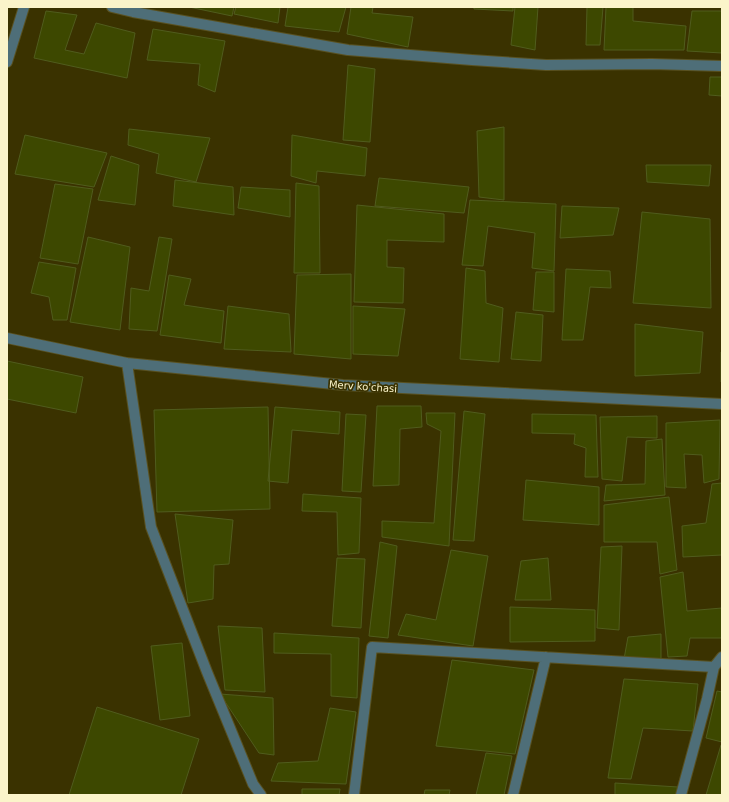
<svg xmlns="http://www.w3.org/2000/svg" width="729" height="802" font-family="'DejaVu Sans',sans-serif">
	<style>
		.building { fill: #3d4800; stroke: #505c1d }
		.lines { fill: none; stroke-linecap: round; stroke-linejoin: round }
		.minor-casing { stroke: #595120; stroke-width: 12 }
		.minor { stroke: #4e6e78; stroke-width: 10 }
		.labels { text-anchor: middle; stroke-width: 3.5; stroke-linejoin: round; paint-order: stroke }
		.street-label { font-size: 10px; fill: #fbf4ca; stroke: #3a3200 }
	</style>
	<rect width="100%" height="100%" fill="#3a3200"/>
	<path class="building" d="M189,7H234L232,16Z
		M236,7H280L278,23L234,14Z
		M288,7H346L339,32L285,26Z
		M351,7H373L372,13L413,17L408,47L347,34Z
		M474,7H513V11L474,9Z
		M515,7H538L535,50L511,45Z
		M587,7H603L600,45H586Z
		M606,7H633V21L686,26L684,50H604Z
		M46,11L77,15L65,50L84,54L96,23L135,33L127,78L34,58Z
		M692,11H722V53L687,51Z
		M153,29L225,41L215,92L198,85L200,64L147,60Z
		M348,65L375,69L370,142L343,140Z
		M710,77H722V96L709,95Z
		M504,127V200L479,197L477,131Z
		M129,129L210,138L196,182L156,173L159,154L128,145Z
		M25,135L107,153L94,187L15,174Z
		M292,135L367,148L365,176L317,171L316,183L291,176Z
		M111,156L139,165L135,205L98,200Z
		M646,165H711L709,186L647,182Z
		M379,178L469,187L464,213L375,206Z
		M175,180L233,187L234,215L173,206Z
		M296,183L319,186L320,273H294Z
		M55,184L93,189L78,264L40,258Z
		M241,187L290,190V217L238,208Z
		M470,200L556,204L554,271L532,268L535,233L488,226L483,266L462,265Z
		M357,205L444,214V242L387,240V267L404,268L403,303L354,302Z
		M562,206L619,208L613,235L560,238Z
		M642,212L710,219L711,308L633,303Z
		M88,237L130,247L120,330L70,322Z
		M159,237L172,239L157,331L129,329L131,288L149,291Z
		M39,262L76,268L67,320H53L49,297L31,293Z
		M466,268L485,271L486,303L503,308L499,362L460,359Z
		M566,269L610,271L611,288L590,287L583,340H562Z
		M536,272H554V312L533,310Z
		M351,274V359L294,354L297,275Z
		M169,275L191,279L184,305L224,311L221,343L160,335Z
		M228,306L289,314L291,352L224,349Z
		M353,306L405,309L398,356L353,354Z
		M516,312L543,315L541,361L511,359Z
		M635,324L703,332L700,373L635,376Z
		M721,352H722V382H721Z
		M7,361L83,377L76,413L7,399Z
		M377,406H421L422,427L400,429L399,485L373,486Z
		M268,407L270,509L157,512L154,410Z
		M275,407L340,412L339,434L292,430L288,483L268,481Z
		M464,411L485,414L474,541L453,540Z
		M426,413H455L449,546L382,537V521L434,523L441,431L427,424Z
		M346,414L366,415L361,492L342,491Z
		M532,414L596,415L598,477H585L586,448L574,444L575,434L532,433Z
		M657,416V438L627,437L622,481L602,479L600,417Z
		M720,420L719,479L704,483L702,455L684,454L686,488L666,487V423Z
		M662,439L665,495L604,501L606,485L645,484L646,441Z
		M526,480L599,487V525L523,520Z
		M722,483V555L683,557L682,526L706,523L712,484Z
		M303,494L361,498L359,553L338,555L337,512L302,511Z
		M669,497L677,570L660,574L657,542H604V505Z
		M175,514L233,520L229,564L214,565L213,599L188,603Z
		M380,542L397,546L388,638L369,636Z
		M622,546L619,630L597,628L601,547Z
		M451,550L488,556L473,646L398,635L406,614L436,620Z
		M337,558L365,559L361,628L332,626Z
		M548,558L551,600H515L521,561Z
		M683,572L687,611L722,608V638H690L687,656L668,657L660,577Z
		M510,607L595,610V641L510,642Z
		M218,626L262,628L265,692L225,690Z
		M274,633L359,638L357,698L331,696V654L274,653Z
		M661,634V662L624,659L628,637Z
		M182,643L190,716L160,720L151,646Z
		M452,660L534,670L515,754L436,746Z
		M624,679L698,684L693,731L643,728L631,779L608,778Z
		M717,691L722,692V742L706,738Z
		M220,694L273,698L274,755L259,753Z
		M97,707L199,739L181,795H69Z
		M330,708L356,712L346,784L271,781L278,763L318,761Z
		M721,745H722V795H706Z
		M486,753L512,756L504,795H476Z
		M615,783L678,787L676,795H615Z
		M302,789H340L339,795H302Z
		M425,790H450L449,795H424Z"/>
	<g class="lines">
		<defs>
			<path id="minor" d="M112,7L133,12L348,50L472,60L546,65L652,64L722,66
				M7,62L24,7
				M7,338L127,363L343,385L722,404
				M127,363L151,527L207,672L253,784L261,795
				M354,795L372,647L714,667
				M513,795L546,657
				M681,795L707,699L714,667L722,657"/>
		</defs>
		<use href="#minor" class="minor-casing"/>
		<use href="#minor" class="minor"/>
	</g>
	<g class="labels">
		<g class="street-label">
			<text transform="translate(363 386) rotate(4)" y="4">Merv ko'chasi</text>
		</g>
	</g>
	<rect width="729" height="802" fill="none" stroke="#fbf4ca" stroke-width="16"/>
</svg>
